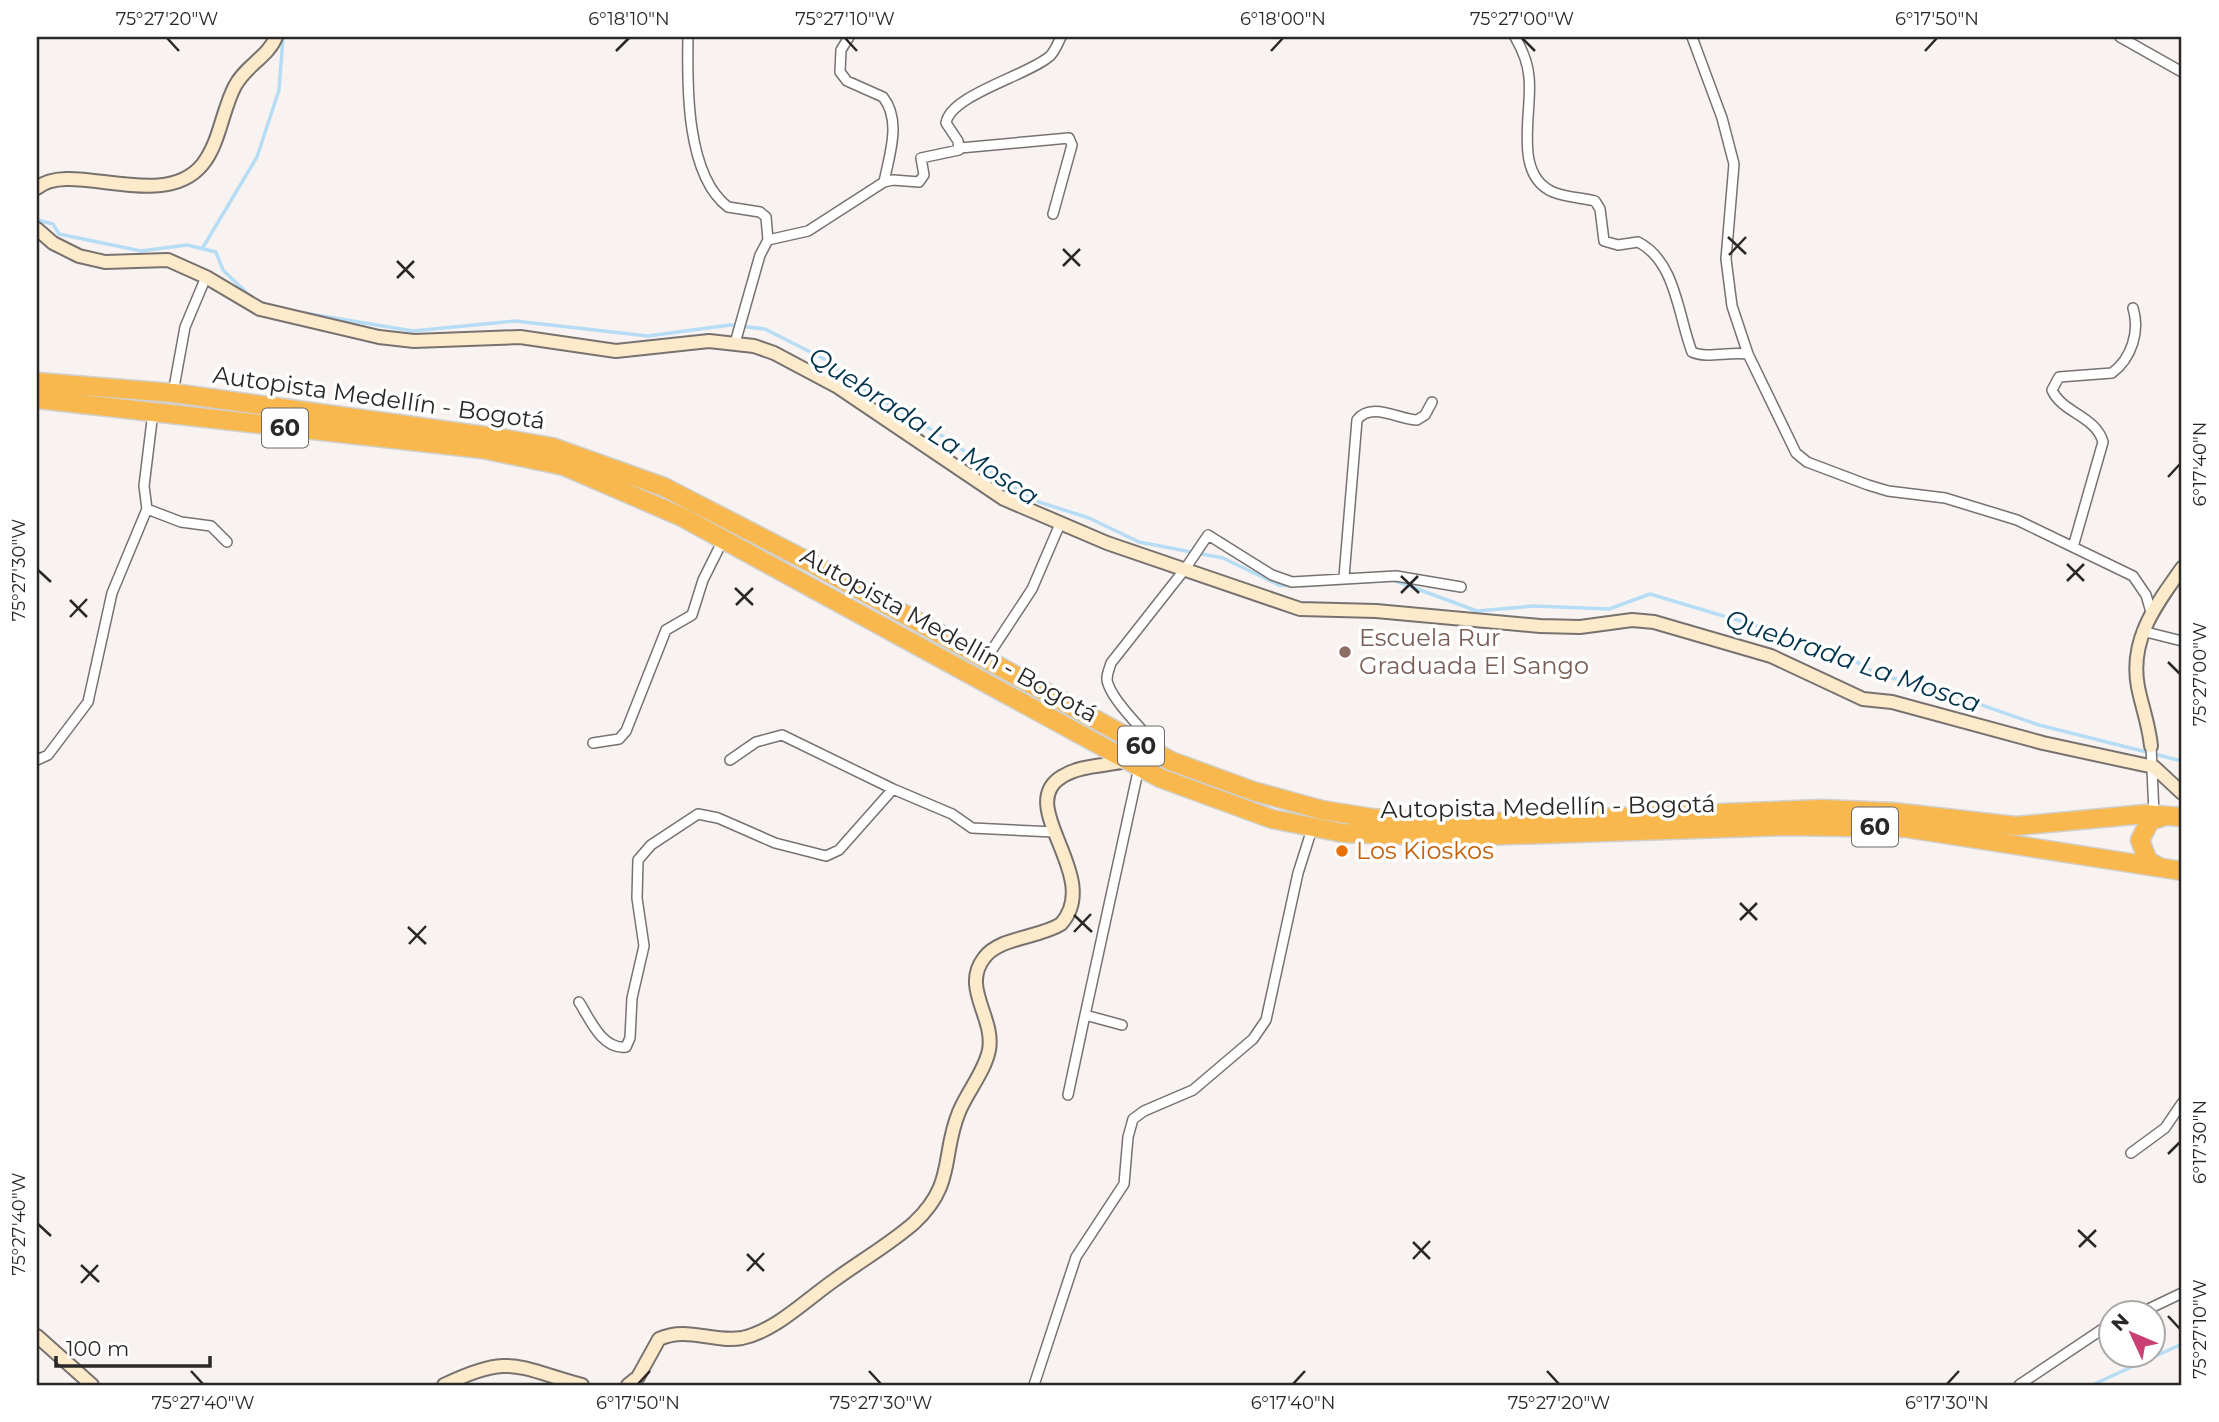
<svg xmlns="http://www.w3.org/2000/svg" width="2219" height="1422" font-family="Montserrat,sans-serif">
	<style>
		.lines { fill: none; stroke-linecap: round; stroke-linejoin: round }
		.stream { stroke: #b6ddf5; stroke-width: 3.5 }
		.street-casing { stroke: #777270; stroke-width: 12 }
		.secondary-casing { stroke: #777270; stroke-width: 16 }
		.highway-casing { stroke: #d0d0cf; stroke-width: 21 }
		.street { stroke: #fff; stroke-width: 9 }
		.secondary { stroke: #fdeaca; stroke-width: 12 }
		.highway { stroke: #f9b84e; stroke-width: 18 }
		.ticks { fill: none; stroke: #2a2827; stroke-width: 2.5 }
		.education-dot { fill: #8d6e63; stroke: #fff; stroke-width: 2.5 }
		.food-dot { fill: #e8710a; stroke: #fff; stroke-width: 2.5 }
		.labels { text-anchor: middle; stroke-width: 7; stroke-linejoin: round; paint-order: stroke }
		.shield { fill: #fff; stroke: #6a6868; stroke-width: 2 }
		.shield-label { font-size: 23px; font-weight: bold; fill: #2a2827 }
		.street-label { font-size: 24px; fill: #2a2827; stroke: #fff }
		.education-label { font-size: 24px; fill: #785e54; stroke: #fff; text-anchor: start }
		.food-label { font-size: 24px; fill: #c56008; stroke: #fff; text-anchor: start }
		.water-label { font-size: 26px; font-style: italic; fill: #00334b; stroke: #fff }
		.neatline { fill: none; stroke: #2a2827; stroke-width: 2.5 }
		.ticks-label { font-size: 18px; text-anchor: middle; fill: #2a2827 }
	</style>
	<rect width="100%" height="100%" fill="#f8f3f0"/>
	<g class="lines">
		<path class="stream" d="M37,220L53,224L59,234L141,251L187,245L216,252L223,270L251,297
			M202,249L257,157L279,90L283,37
			M304,313L413,331L515,321L648,336L730,325L765,329L826,360L854,384L956,444L983,468L1039,502L1089,518L1139,542L1223,558L1279,585L1293,586
			M1301,586L1393,580L1477,611L1534,606L1609,609L1650,594L1837,650L1878,675L1924,685L2039,725L2182,761
			M2092,1385L2182,1344"/>
		<defs>
			<path id="street" d="M688,37C687,86 686,175 728,207L760,212L766,217L768,240
				M849,37L841,50L840,72L847,81L883,97C902,121 889,156 884,182
				M1515,37C1522,49 1528,63 1529,77C1533,112 1512,174 1553,192C1565,197 1582,198 1595,201L1600,209L1604,241L1618,245L1638,242C1676,261 1678,316 1692,352C1707,359 1729,351 1748,354
				M1692,37L1722,118L1734,164L1726,259L1732,306L1748,354L1796,453L1807,462L1868,485L1888,491L1945,498L2017,520L2133,576L2146,595L2151,612
				M2120,37L2182,72
				M960,148L1069,138L1072,145L1053,214
				M735,343L760,255L768,240L808,231L884,182L893,180L919,182L924,175L921,158L959,150L958,141L946,123C950,95 1029,75 1050,56C1055,51 1058,43 1061,37
				M173,393L185,327L206,277
				M147,509L181,522L211,526L227,542
				M2073,547L2103,442C2096,416 2062,413 2052,390L2059,377L2112,373C2132,358 2140,331 2133,308
				M1344,577L1357,420C1371,401 1400,420 1417,420L1425,415L1432,402
				M2142,631L2182,641
				M986,659L1032,589L1060,524
				M593,743L619,739L626,731L666,630L692,615L703,580L723,540
				M2151,746L2154,814
				M1160,750C1146,733 1115,704 1108,684C1105,677 1109,670 1111,663L1185,569L1208,535L1272,575L1292,582L1396,576L1461,587
				M37,760L48,755L88,702L112,593L147,509L144,486L153,412
				M730,760L756,742L782,735L893,789
				M579,1002C590,1019 602,1050 626,1047L630,1038L632,998L644,946L637,898L638,860L651,845L698,814L718,818L775,843L826,856L839,850L893,789L952,814L972,828L1054,832
				M1122,1025L1085,1015L1139,767
				M1068,1095L1085,1015
				M2131,1153L2165,1128L2182,1103
				M2138,1314L2182,1293
				M1034,1385L1076,1257L1124,1184L1128,1137L1133,1119L1144,1111L1193,1090L1253,1039L1266,1020L1298,873L1312,829
				M2019,1385L2110,1324"/>
			<path id="secondary" d="M37,188C70,159 162,213 202,165C220,143 222,110 235,86C245,66 268,57 276,37
				M37,229L53,243L79,256L105,262L168,260L206,277L260,309L379,337L414,341L520,337L616,351L709,341L754,346L774,353L838,387L1004,499L1107,543L1300,609L1376,611L1540,626L1580,627L1632,620L1654,622L1771,656L1863,699L1892,702L2043,743L2154,767L2182,793
				M2151,746C2149,725 2142,707 2138,687C2129,639 2156,605 2182,568
				M37,1336L92,1385
				M444,1385C510,1353 516,1367 582,1385
				M628,1385L638,1377L659,1339C687,1326 713,1343 742,1338C776,1331 808,1298 836,1279C862,1260 890,1244 914,1223C956,1184 941,1155 959,1112C967,1092 985,1071 989,1050C995,1017 961,988 984,958C999,937 1039,938 1061,924C1104,876 1012,805 1063,776C1081,765 1106,766 1126,761"/>
			<path id="highway" d="M37,382L173,393L500,438L552,447L664,487L815,565L1171,761L1253,791L1322,810L1372,818L1448,824L1822,809L1893,812L2016,826L2145,814L2182,817
				M37,399L482,449L564,466L682,517L1160,778L1272,819L1343,833L1452,837L1786,826L1906,828L2182,871
				M2159,867L2148,861L2140,840L2150,821L2165,816"/>
		</defs>
		<use href="#street" class="street-casing"/>
		<use href="#secondary" class="secondary-casing"/>
		<use href="#highway" class="highway-casing"/>
		<use href="#street" class="street"/>
		<use href="#secondary" class="secondary"/>
		<use href="#highway" class="highway"/>
	</g>
	<path class="ticks" d="M167,38L179,51M845,38L857,51M1522,38L1535,51M616,51L629,38M1271,51L1283,38M1925,51L1937,38M1728,237L1746,254M1063,249L1080,266M1729,255L1746,237M397,261L414,278M1063,266L1080,249M397,278L414,261M2168,477L2180,464M2067,564L2084,581M38,570L51,582M1401,576L1419,593M2067,581L2084,564M735,588L753,605M1401,593L1418,576M70,600L87,617M736,605L753,588M70,617L87,599M2168,662L2180,674M1740,903L1757,920M1074,915L1092,932M1740,920L1757,903M408,927L426,944M1074,932L1091,914M409,944L426,926M2168,1154L2180,1142M38,1224L51,1236M2078,1230L2096,1247M1413,1242L1430,1259M2079,1247L2096,1230M747,1254L764,1271M1413,1259L1430,1241M81,1265L99,1282M747,1271L764,1253M81,1283L98,1265M2168,1316L2180,1329M191,1371L203,1384M869,1371L881,1384M1547,1371L1559,1384M638,1384L650,1371M1293,1384L1305,1371M1947,1384L1959,1371"/>
	<circle class="education-dot" cx="1345" cy="652" r="7"/>
	<circle class="food-dot" cx="1342" cy="851" r="7"/>
	<g class="labels">
		<g class="shield">
			<rect x="262" y="408.5" width="46" height="39" rx="5"/>
			<rect x="1118" y="726.5" width="46" height="39" rx="5"/>
			<rect x="1852" y="807.5" width="46" height="39" rx="5"/>
		</g>
		<g class="shield-label">
			<text x="285" y="436">60</text>
			<text x="1141" y="754">60</text>
			<text x="1875" y="835">60</text>
		</g>
		<g class="street-label">
			<text transform="translate(379 398) rotate(8)" y="8">Autopista Medellín - Bogotá</text>
			<text transform="translate(949 635) rotate(29)" y="8">Autopista Medellín - Bogotá</text>
			<text transform="translate(1548 807) rotate(-1)" y="8">Autopista Medellín - Bogotá</text>
		</g>
		<g class="education-label">
			<text x="1359" y="646">Escuela Rur<tspan x="1359" dy="28">Graduada El Sango</tspan></text>
		</g>
		<g class="food-label">
			<text x="1356" y="859">Los Kioskos</text>
		</g>
		<g class="water-label">
			<text transform="translate(924 426) rotate(33)" y="9">Quebrada La Mosca</text>
			<text transform="translate(1853 661) rotate(19)" y="9">Quebrada La Mosca</text>
		</g>
	</g>
	<rect width="2219" height="1422" fill="none" stroke="#ffffff" stroke-width="77"/>
	<g transform="translate(2132 1334) rotate(314)"><circle r="33" fill="#ffffff" stroke="#aaa9a9" stroke-width="2"/>
	<path d="M0-5L12 26L0 18L-12 26Z" fill="#ca3f74"/>
	<text y="-10" font-size="19" font-weight="bold" text-anchor="middle" fill="#2a2827">N</text>
	</g>
	<path d="M56 1356v10h154v-10" fill="none" stroke="#2a2827" stroke-width="3.5"/>
	<text x="66" y="1356" font-size="21" fill="#2a2827" stroke="#ffffff" stroke-width="5" paint-order="stroke">100 m</text>
	<rect x="38" y="38" width="2142" height="1346" class="neatline"/>
	<g class="ticks-label">
		<text x="167" y="25">75°27'20"W</text>
		<text x="629" y="25">6°18'10"N</text>
		<text x="845" y="25">75°27'10"W</text>
		<text x="1283" y="25">6°18'00"N</text>
		<text x="1522" y="25">75°27'00"W</text>
		<text x="1937" y="25">6°17'50"N</text>
		<text transform="translate(2200 464) rotate(-90)" y="6">6°17'40"N</text>
		<text transform="translate(19 570) rotate(-90)" y="6">75°27'30"W</text>
		<text transform="translate(2200 674) rotate(-90)" y="6">75°27'00"W</text>
		<text transform="translate(2200 1142) rotate(-90)" y="6">6°17'30"N</text>
		<text transform="translate(19 1224) rotate(-90)" y="6">75°27'40"W</text>
		<text transform="translate(2200 1329) rotate(-90)" y="6">75°27'10"W</text>
		<text x="203" y="1409">75°27'40"W</text>
		<text x="638" y="1409">6°17'50"N</text>
		<text x="881" y="1409">75°27'30"W</text>
		<text x="1293" y="1409">6°17'40"N</text>
		<text x="1559" y="1409">75°27'20"W</text>
		<text x="1947" y="1409">6°17'30"N</text>
	</g>
</svg>
